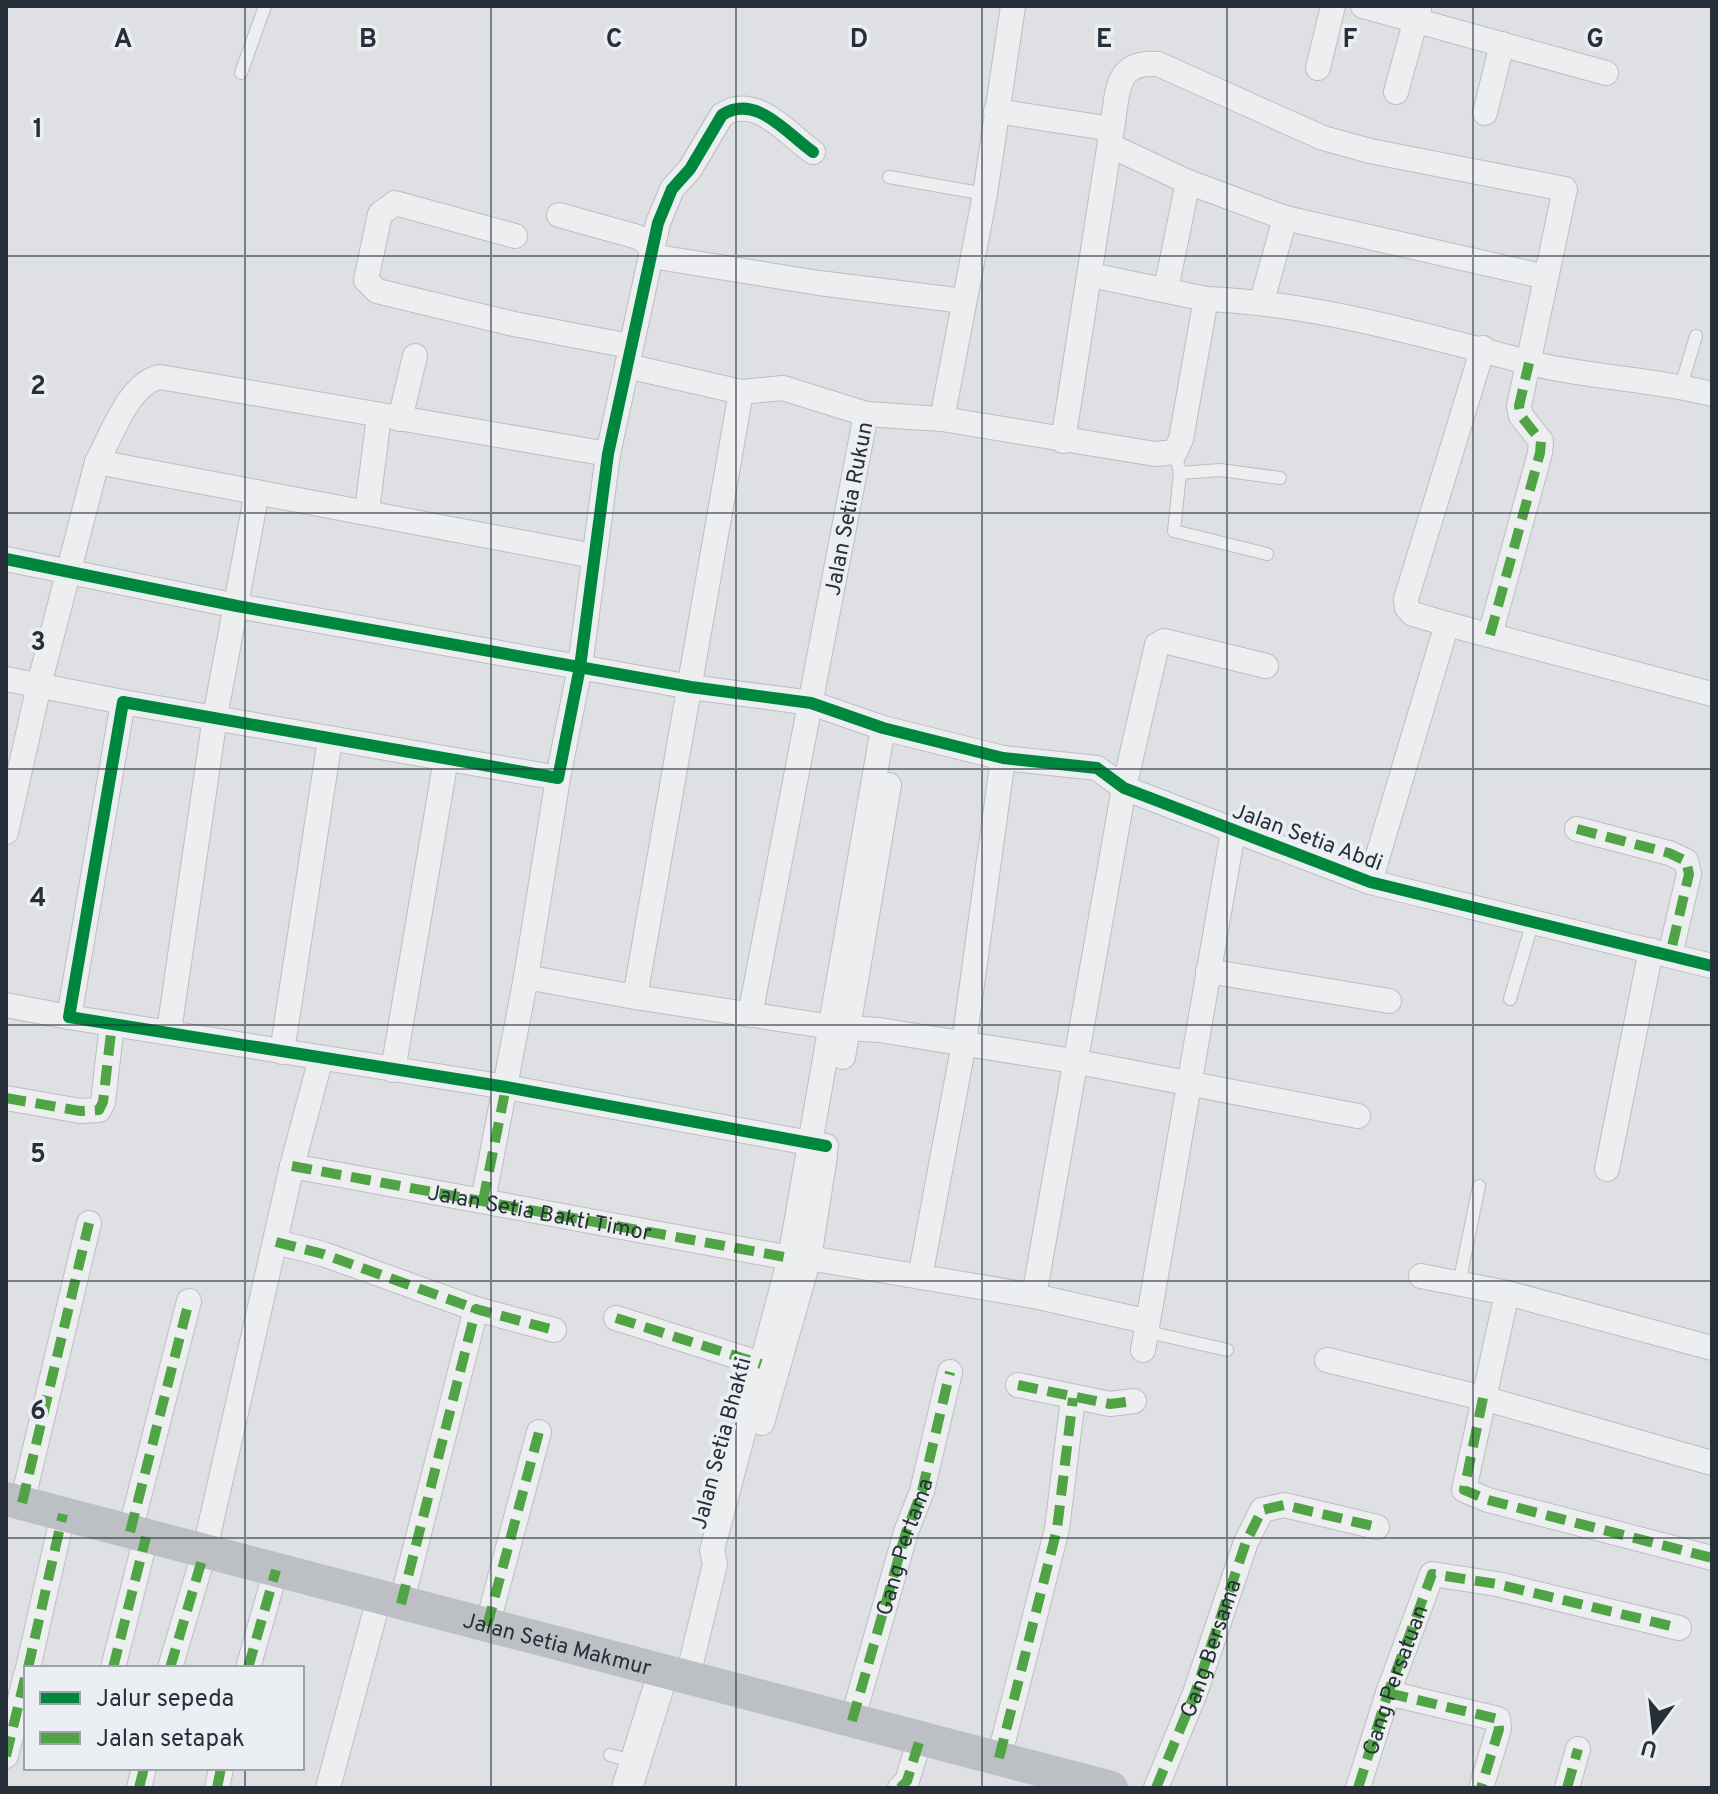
<svg xmlns="http://www.w3.org/2000/svg" width="1718" height="1794" font-family="Overpass,sans-serif">
	<style>
		.lines { fill: none; stroke-linecap: round; stroke-linejoin: round }
		.service-casing { stroke: #bcbec1; stroke-width: 14 }
		.minor-casing { stroke: #bcbec1; stroke-width: 26 }
		.tertiary-casing { stroke: #bcbec1; stroke-width: 32 }
		.service { stroke: #edeef0; stroke-width: 12 }
		.minor { stroke: #edeef0; stroke-width: 24 }
		.tertiary { stroke: #edeef0; stroke-width: 30 }
		.secondary { stroke: #bcbfc3; stroke-width: 34 }
		.quiet { stroke: #50a445; stroke-width: 10; stroke-dasharray: 20 10; stroke-linecap: butt }
		.cycleway-casing { stroke: #ebeff3; stroke-width: 17 }
		.cycleway { stroke: #00873e; stroke-width: 12 }
		.grid { fill: none; stroke: #262f3a; stroke-width: 2; stroke-opacity: 0.55 }
		.labels { text-anchor: middle; stroke-width: 7; stroke-linejoin: round; paint-order: stroke }
		.street-label { font-size: 22px; fill: #262f3a; stroke: #ebeff3 }
		.grid-label { font-size: 26px; text-anchor: middle; font-weight: bold; fill: #262f3a; stroke: #ebeff3; stroke-width: 7; stroke-linejoin: round; paint-order: stroke }
	</style>
	<rect width="100%" height="100%" fill="#dee0e3"/>
	<g class="lines">
		<defs>
			<path id="service" d="M241,73L265,6
				M889,177L985,194
				M1681,386L1696,336
				M1175,452L1180,473L1174,531L1267,554
				M1180,473L1220,470L1280,478
				M1510,999L1533,921
				M1459,1284L1479,1186
				M1144,1331L1227,1350
				M610,1755L635,1762"/>
			<g id="minor">
				<path d="M1363,6L1606,73"/>
				<path d="M1318,68L1333,6"/>
				<path d="M1396,92L1419,8"/>
				<path d="M996,111L1112,129"/>
				<path d="M1485,113L1502,44"/>
				<path d="M1111,146L1188,182L1285,218"/>
				<path d="M813,152C786,133 756,93 722,115L690,169L672,189L658,223L608,454L580,667L558,778L123,702L69,1017L506,1087L826,1146"/>
				<path d="M559,215L638,237L653,247"/>
				<path d="M515,236L395,203L380,214L366,280L377,291L514,324L630,346"/>
				<path d="M651,256L819,283L964,301"/>
				<path d="M1091,275L1206,299"/>
				<path d="M1166,289L1188,182"/>
				<path d="M1262,301L1285,218L1546,277"/>
				<path d="M1483,348L1406,599L1407,608L1413,614L1447,624L1712,694"/>
				<path d="M627,366L741,392L783,388L866,414L942,419L985,194L1013,6"/>
				<path d="M400,419L415,356"/>
				<path d="M942,419L1155,454L1175,452L1181,439L1206,299C1314,303 1423,335 1527,362C1587,378 1651,378 1712,394"/>
				<path d="M1063,441L1112,129C1118,95 1113,60 1158,64L1323,138L1370,151L1565,189L1519,406L1521,416L1541,441L1540,453L1490,635"/>
				<path d="M97,462C111,436 129,383 160,377L608,454"/>
				<path d="M367,511L379,416"/>
				<path d="M6,559L237,606L691,687L811,703L883,728L1003,758L1097,768L1124,788L1370,882L1712,966"/>
				<path d="M6,679L123,702"/>
				<path d="M1577,829L1669,853L1686,861L1689,874L1670,955"/>
				<path d="M6,832L39,685L97,462L594,556"/>
				<path d="M1370,882L1447,624"/>
				<path d="M1208,971L1389,1001"/>
				<path d="M526,977L635,997L832,1027L879,1030L1073,1061L1358,1116"/>
				<path d="M635,997L741,392"/>
				<path d="M6,1005L69,1017"/>
				<path id="s1" d="M750,1015L866,414"/>
				<path d="M169,1031L215,717L257,492"/>
				<path d="M282,1052L330,739"/>
				<path d="M843,1057L889,785"/>
				<path d="M393,1070L446,759"/>
				<path d="M6,1098L80,1111L99,1110L103,1102L112,1024"/>
				<path d="M292,1166L790,1258H809L1034,1296L1145,1321"/>
				<path d="M1607,1169L1651,950"/>
				<path d="M483,1201L526,977L558,778"/>
				<path d="M276,1242L323,1254L476,1309"/>
				<path d="M1421,1276L1507,1293L1712,1348"/>
				<path d="M920,1277L964,1043L1003,758"/>
				<path d="M1507,1293L1464,1490L1488,1500L1712,1558"/>
				<path d="M1034,1296L1124,788L1157,645L1164,641L1266,666"/>
				<path d="M616,1318L761,1364"/>
				<path d="M1143,1350L1233,832"/>
				<path d="M1327,1360L1483,1398L1712,1463"/>
				<path d="M1018,1385L1110,1404L1134,1401"/>
				<path d="M762,1423L809,1258L825,1156"/>
				<path d="M22,1503L89,1223"/>
				<path d="M130,1532L189,1301"/>
				<path d="M401,1604L476,1309L554,1330"/>
				<path d="M487,1626L539,1432"/>
				<path d="M28,1668L63,1514"/>
				<path d="M113,1668L146,1537"/>
				<path d="M170,1668L204,1553L292,1166L321,1058"/>
				<path d="M248,1668L276,1570"/>
				<path d="M687,1680L715,1564L712,1550L790,1258L883,728"/>
				<path d="M1388,1693L1498,1719L1499,1729L1481,1788"/>
				<path d="M852,1721L906,1532L922,1491L950,1372"/>
				<path d="M6,1756L26,1674"/>
				<path d="M999,1758L1057,1529L1073,1398"/>
				<path d="M139,1788L144,1768"/>
				<path d="M217,1788L221,1768"/>
				<path d="M328,1788L379,1598"/>
				<path d="M900,1788L907,1781L920,1739"/>
				<path id="s2" d="M1156,1788L1195,1693L1246,1542L1262,1510L1284,1505L1377,1527"/>
				<path d="M1358,1788L1388,1693L1432,1574L1497,1584L1679,1628"/>
				<path d="M1567,1788L1578,1749"/>
			</g>
			<path id="tertiary" d="M627,1788L663,1673"/>
		</defs>
		<use href="#service" class="service-casing"/>
		<use href="#minor" class="minor-casing"/>
		<use href="#tertiary" class="tertiary-casing"/>
		<use href="#service" class="service"/>
		<use href="#minor" class="minor"/>
		<use href="#tertiary" class="tertiary"/>
		<path class="secondary" id="s3" d="M6,1499L1111,1788"/>
		<g class="quiet">
			<path d="M1490,635L1540,453L1541,441L1521,416L1519,406L1529,363"/>
			<path d="M1577,829L1669,853L1686,861L1689,874L1670,955"/>
			<path d="M6,1098L80,1111L99,1110L103,1102L112,1024"/>
			<path id="s4" d="M292,1166L790,1258"/>
			<path d="M483,1201L506,1087"/>
			<path d="M276,1242L323,1254L476,1309"/>
			<path d="M616,1318L761,1364"/>
			<path d="M1018,1385L1110,1404L1134,1401"/>
			<path d="M1483,1398L1464,1490L1488,1500L1712,1558"/>
			<path d="M22,1503L89,1223"/>
			<path d="M130,1532L189,1301"/>
			<path d="M401,1604L476,1309L554,1330"/>
			<path d="M487,1626L539,1432"/>
			<path d="M28,1668L63,1514"/>
			<path d="M113,1668L146,1537"/>
			<path d="M170,1668L204,1553"/>
			<path d="M248,1668L276,1570"/>
			<path d="M1388,1693L1498,1719L1499,1729L1481,1788"/>
			<path id="s5" d="M852,1721L906,1532L922,1491L950,1372"/>
			<path d="M6,1756L26,1674"/>
			<path d="M999,1758L1057,1529L1073,1398"/>
			<path d="M139,1788L144,1768"/>
			<path d="M217,1788L221,1768"/>
			<path d="M900,1788L907,1781L920,1739"/>
			<path d="M1156,1788L1195,1693L1246,1542L1262,1510L1284,1505L1377,1527"/>
			<path id="s6" d="M1358,1788L1388,1693L1432,1574L1497,1584L1679,1628"/>
			<path d="M1567,1788L1578,1749"/>
		</g>
		<defs>
			<path id="cycleway" d="M813,152C786,133 756,93 722,115L690,169L672,189L658,223L608,454L580,667L558,778L123,702L69,1017L506,1087L826,1146
				M6,559L237,606L691,687L811,703L883,728L1003,758L1097,768L1124,788L1370,882L1712,966"/>
		</defs>
		<use href="#cycleway" class="cycleway-casing"/>
		<use href="#cycleway" class="cycleway"/>
	</g>
	<path class="grid" d="M245,6V1668M491,6V1788M736,6V1788M982,6V1788M1227,6V1788M1473,6V1788M6,256H1712M6,513H1712M6,769H1712M6,1025H1712M6,1281H1712M6,1538H1712M245,1768V1788"/>
	<g class="labels">
		<g class="street-label">
			<text dy="8" stroke="none"><textPath href="#s1" startOffset="516">Jalan Setia Rukun</textPath></text>
			<text transform="translate(1308 836) rotate(20)" y="8">Jalan Setia Abdi</text>
			<text dy="8" stroke="none"><textPath href="#s4" startOffset="252">Jalan Setia Bakti Timor</textPath></text>
			<text transform="translate(720 1443) rotate(-75)" y="8">Jalan Setia Bhakti</text>
			<text dy="8" stroke="none"><textPath href="#s5" startOffset="182">Gang Pertama</textPath></text>
			<text dy="8" stroke="none"><textPath href="#s3" startOffset="570">Jalan Setia Makmur</textPath></text>
			<text dy="8" stroke="none"><textPath href="#s2" startOffset="150">Gang Bersama</textPath></text>
			<text dy="8" stroke="none"><textPath href="#s6" startOffset="114">Gang Persatuan</textPath></text>
		</g>
	</g>
	<g class="grid-label">
		<text x="123" y="47">A</text>
		<text x="368" y="47">B</text>
		<text x="614" y="47">C</text>
		<text x="859" y="47">D</text>
		<text x="1104" y="47">E</text>
		<text x="1350" y="47">F</text>
		<text x="1595" y="47">G</text>
		<text x="38" y="137">1</text>
		<text x="38" y="394">2</text>
		<text x="38" y="650">3</text>
		<text x="38" y="906">4</text>
		<text x="38" y="1162">5</text>
		<text x="38" y="1419">6</text>
	</g>
	<rect width="1718" height="1794" fill="none" stroke="#262f3a" stroke-width="16"/>
	<rect x="24" y="1666" width="280" height="104" fill="#ebeff3" stroke="#9ca2a9" stroke-width="2"/>
	<rect x="40" y="1692" width="40" height="12" fill="#00873e" stroke="#9ca2a9" stroke-width="2"/>
	<text x="96" y="1706" font-size="24" fill="#262f3a">Jalur sepeda</text>
	<rect x="40" y="1732" width="40" height="12" fill="#50a445" stroke="#9ca2a9" stroke-width="2"/>
	<text x="96" y="1746" font-size="24" fill="#262f3a">Jalan setapak</text>
	<g transform="translate(1654 1730) rotate(195)" stroke="#ebeff3" stroke-width="6" paint-order="stroke">
	<path d="M0-6L14 30L0 20L-14 30Z" fill="#262f3a"/>
	<text y="-12" font-size="22" font-weight="bold" text-anchor="middle" fill="#262f3a">U</text>
	</g>
</svg>
